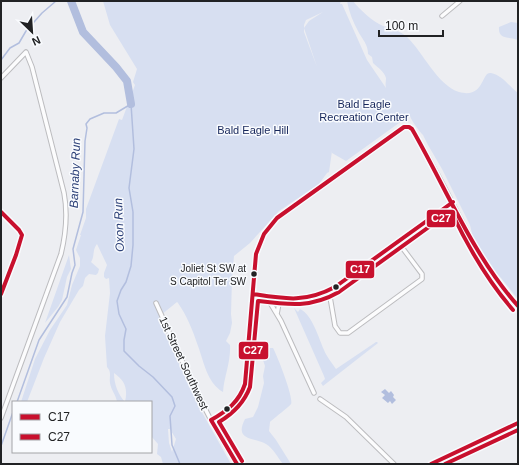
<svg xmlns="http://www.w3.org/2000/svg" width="519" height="465" font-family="Helvetica,sans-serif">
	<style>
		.green { fill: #d7dff1; fill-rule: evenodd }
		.water { fill: #b2bede }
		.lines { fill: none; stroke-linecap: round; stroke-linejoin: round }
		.stream { stroke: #b2bede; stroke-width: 1.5 }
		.river { stroke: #b2bede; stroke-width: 8 }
		.street-casing { stroke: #bcbcbf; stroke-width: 5.5 }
		.street { stroke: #fcfcfd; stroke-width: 3.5 }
		.bus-1-casing { stroke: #f9fbfe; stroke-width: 7 }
		.bus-2-casing { stroke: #f9fbfe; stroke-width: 7 }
		.bus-1 { stroke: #c8102e; stroke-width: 4 }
		.bus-2 { stroke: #c8102e; stroke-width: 4 }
		.bus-dot { fill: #212224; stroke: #f9fbfe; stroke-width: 1.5 }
		.labels { text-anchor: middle; stroke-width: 3; stroke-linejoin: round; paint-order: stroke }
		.bus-label { font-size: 10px; fill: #212224; stroke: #f9fbfe; text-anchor: end }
		.park-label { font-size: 11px; fill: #16265a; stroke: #f9fbfe }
		.street-label { font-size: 11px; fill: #212224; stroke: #f9fbfe }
		.water-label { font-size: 12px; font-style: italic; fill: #2d4178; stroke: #f9fbfe }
		.line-badge { stroke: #f9fbfe; stroke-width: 1.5 }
		.badge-label { font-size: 11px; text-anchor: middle; font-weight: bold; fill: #fff }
	</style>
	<rect width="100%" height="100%" fill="#edeef2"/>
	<path class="green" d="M103,1H341L340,4H342L367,60L386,88C385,84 386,82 386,78C384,71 378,68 373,63L372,57L368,54C368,44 362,39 358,31C353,22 349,12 347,1H353C359,9 373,22 383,26C391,29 401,31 407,37C423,52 437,85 459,92C485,99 481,71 491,73C502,75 510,87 518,93V299L501,278L477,254L470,225L442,169L428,145L423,135C419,131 411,120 410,116L407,115L405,117L406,118L346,161L332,153V151L329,172L327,173L319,184L279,211L250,243L234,256L232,279L231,314L232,323L230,333L226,341L230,345C231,362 224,377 223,392C207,383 204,362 198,346C193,331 187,316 178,303L177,302L161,315L160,323L199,407L231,464H163L161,457L157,454L158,444L151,436V402H117C116,395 111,390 110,383C109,377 112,372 107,367L105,336L110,293L109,278L106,279L104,277V273L107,265L97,244C92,250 95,256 91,262L99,269L98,273L96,275L89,274L85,278L83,286L79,290L60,322L44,358L27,402H21L35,359L50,330L67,305L72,285L80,266V258L76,250L81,235H80L86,218V209L119,119L122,120L135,85L133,82L137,69L110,25ZM323,12L309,21L304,28L317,67L304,32V25L306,20ZM114,373C125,381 128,388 125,402C118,394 114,384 114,373ZM168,429H170L176,439L172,452L169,443Z
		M511,22L518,23V40C508,36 498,40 499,27Z
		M69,255L71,269L67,277L62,300L58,307L45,323Z
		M294,308L298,312L300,309C312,314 319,339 324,350C325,354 334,366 336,369L376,342H377L378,343L323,386L321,383L325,379L324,376Z
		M269,348H273C277,355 294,398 291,404C290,406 273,419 270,422L269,431L276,440L291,464H283C278,458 273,448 266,444C253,437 234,441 245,419L253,417L258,407L264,383L263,376L265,366L261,354L263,351Z"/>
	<path class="water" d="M385,389L389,393L391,391L394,395L393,397L396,400L392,404L390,401L388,403L382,398L385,395L381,392Z"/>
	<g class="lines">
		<path class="stream" d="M1,60L10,48L19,43L26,31L42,13L56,1
			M17,402L39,340L67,297L72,273L75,265L73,249L83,212L85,141L87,128L86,124L90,119L104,113H116L131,104L134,149L129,188L133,212V245L131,266L126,282L121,290L117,301L119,314L126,329L124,340V351L139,366L153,377L172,397L175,406L170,416L172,445L180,464
			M1,446L13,412"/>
		<path class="river" d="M71,1L83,32L116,67L127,81L131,104"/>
		<defs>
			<path id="street" d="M442,16L460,1
				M1,78L26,52L32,67L64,193C68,214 66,233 61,254L1,418
				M329,291L335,326L340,333H348L422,279V274L398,242
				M253,294C283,298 307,305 335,287L453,202
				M266,296L281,321L314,393
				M156,303C181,358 204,414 237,464
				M277,314L280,298
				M320,399L346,417L394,464
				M211,420C227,411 240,403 245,384L256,254L264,234L277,218L404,127H409L412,129C426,153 440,178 453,204C473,242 488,274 518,306
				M431,464L518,423"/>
		</defs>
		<use href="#street" class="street-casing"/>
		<use href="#street" class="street"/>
		<defs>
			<path id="bus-1" d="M1,212L19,230L22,235L16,255L1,294
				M253,294C285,299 305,303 335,287L453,202
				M237,464L211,420C227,411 239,402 245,384L256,254L264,234L277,218L404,127H409L412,129C446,188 472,254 518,306
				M431,464L518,423"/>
			<path id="bus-2" d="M242,461L219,422C234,413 244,403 250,387L258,301C289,305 311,308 339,292L451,211C468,247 487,280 513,310
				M445,464L518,430"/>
		</defs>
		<use href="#bus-1" class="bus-1-casing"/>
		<use href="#bus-2" class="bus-2-casing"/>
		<use href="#bus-1" class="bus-1"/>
		<use href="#bus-2" class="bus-2"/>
	</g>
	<g class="bus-dot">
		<circle cx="254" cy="274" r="3.5"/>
		<circle cx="336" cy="287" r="3.5"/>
		<circle cx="227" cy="409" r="3.5"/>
	</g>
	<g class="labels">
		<g class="bus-label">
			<text x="246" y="272">Joliet St SW at<tspan x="246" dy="13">S Capitol Ter SW</tspan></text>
		</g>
		<g class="park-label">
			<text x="364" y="108">Bald Eagle<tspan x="364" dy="13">Recreation Center</tspan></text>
			<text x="253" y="134">Bald Eagle Hill</text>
		</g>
		<g class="street-label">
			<text transform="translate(184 363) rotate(65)" y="4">1st Street Southwest</text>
		</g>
		<g class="water-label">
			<text transform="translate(75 173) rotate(-88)" y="4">Barnaby Run</text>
			<text transform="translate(119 225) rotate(-92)" y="4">Oxon Run</text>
		</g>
	</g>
	<g class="line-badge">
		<rect x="426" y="209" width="30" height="19" rx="4" fill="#c8102e"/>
		<rect x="345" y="260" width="30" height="19" rx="4" fill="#c8102e"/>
		<rect x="238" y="341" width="31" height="19" rx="4" fill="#c8102e"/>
	</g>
	<g class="badge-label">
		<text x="441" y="222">C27</text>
		<text x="360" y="273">C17</text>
		<text x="253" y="354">C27</text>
	</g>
	<rect width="519" height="465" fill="none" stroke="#212224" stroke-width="4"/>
	<rect x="12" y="401" width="140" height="52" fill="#f9fbfe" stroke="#a3a4a7"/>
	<rect x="20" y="414" width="20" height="6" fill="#c8102e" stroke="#a3a4a7"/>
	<text x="48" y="421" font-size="12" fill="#212224">C17</text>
	<rect x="20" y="434" width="20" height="6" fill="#c8102e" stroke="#a3a4a7"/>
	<text x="48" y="441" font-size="12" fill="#212224">C27</text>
	<g transform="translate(32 32) rotate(155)" stroke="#f9fbfe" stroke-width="3" paint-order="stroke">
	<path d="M0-3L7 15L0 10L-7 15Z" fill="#212224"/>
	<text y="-6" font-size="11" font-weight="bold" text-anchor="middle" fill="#212224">N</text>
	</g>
	<path d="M379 30v6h64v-6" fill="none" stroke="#212224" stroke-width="2"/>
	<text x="385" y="30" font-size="12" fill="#212224" stroke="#f9fbfe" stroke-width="3" paint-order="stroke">100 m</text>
</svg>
